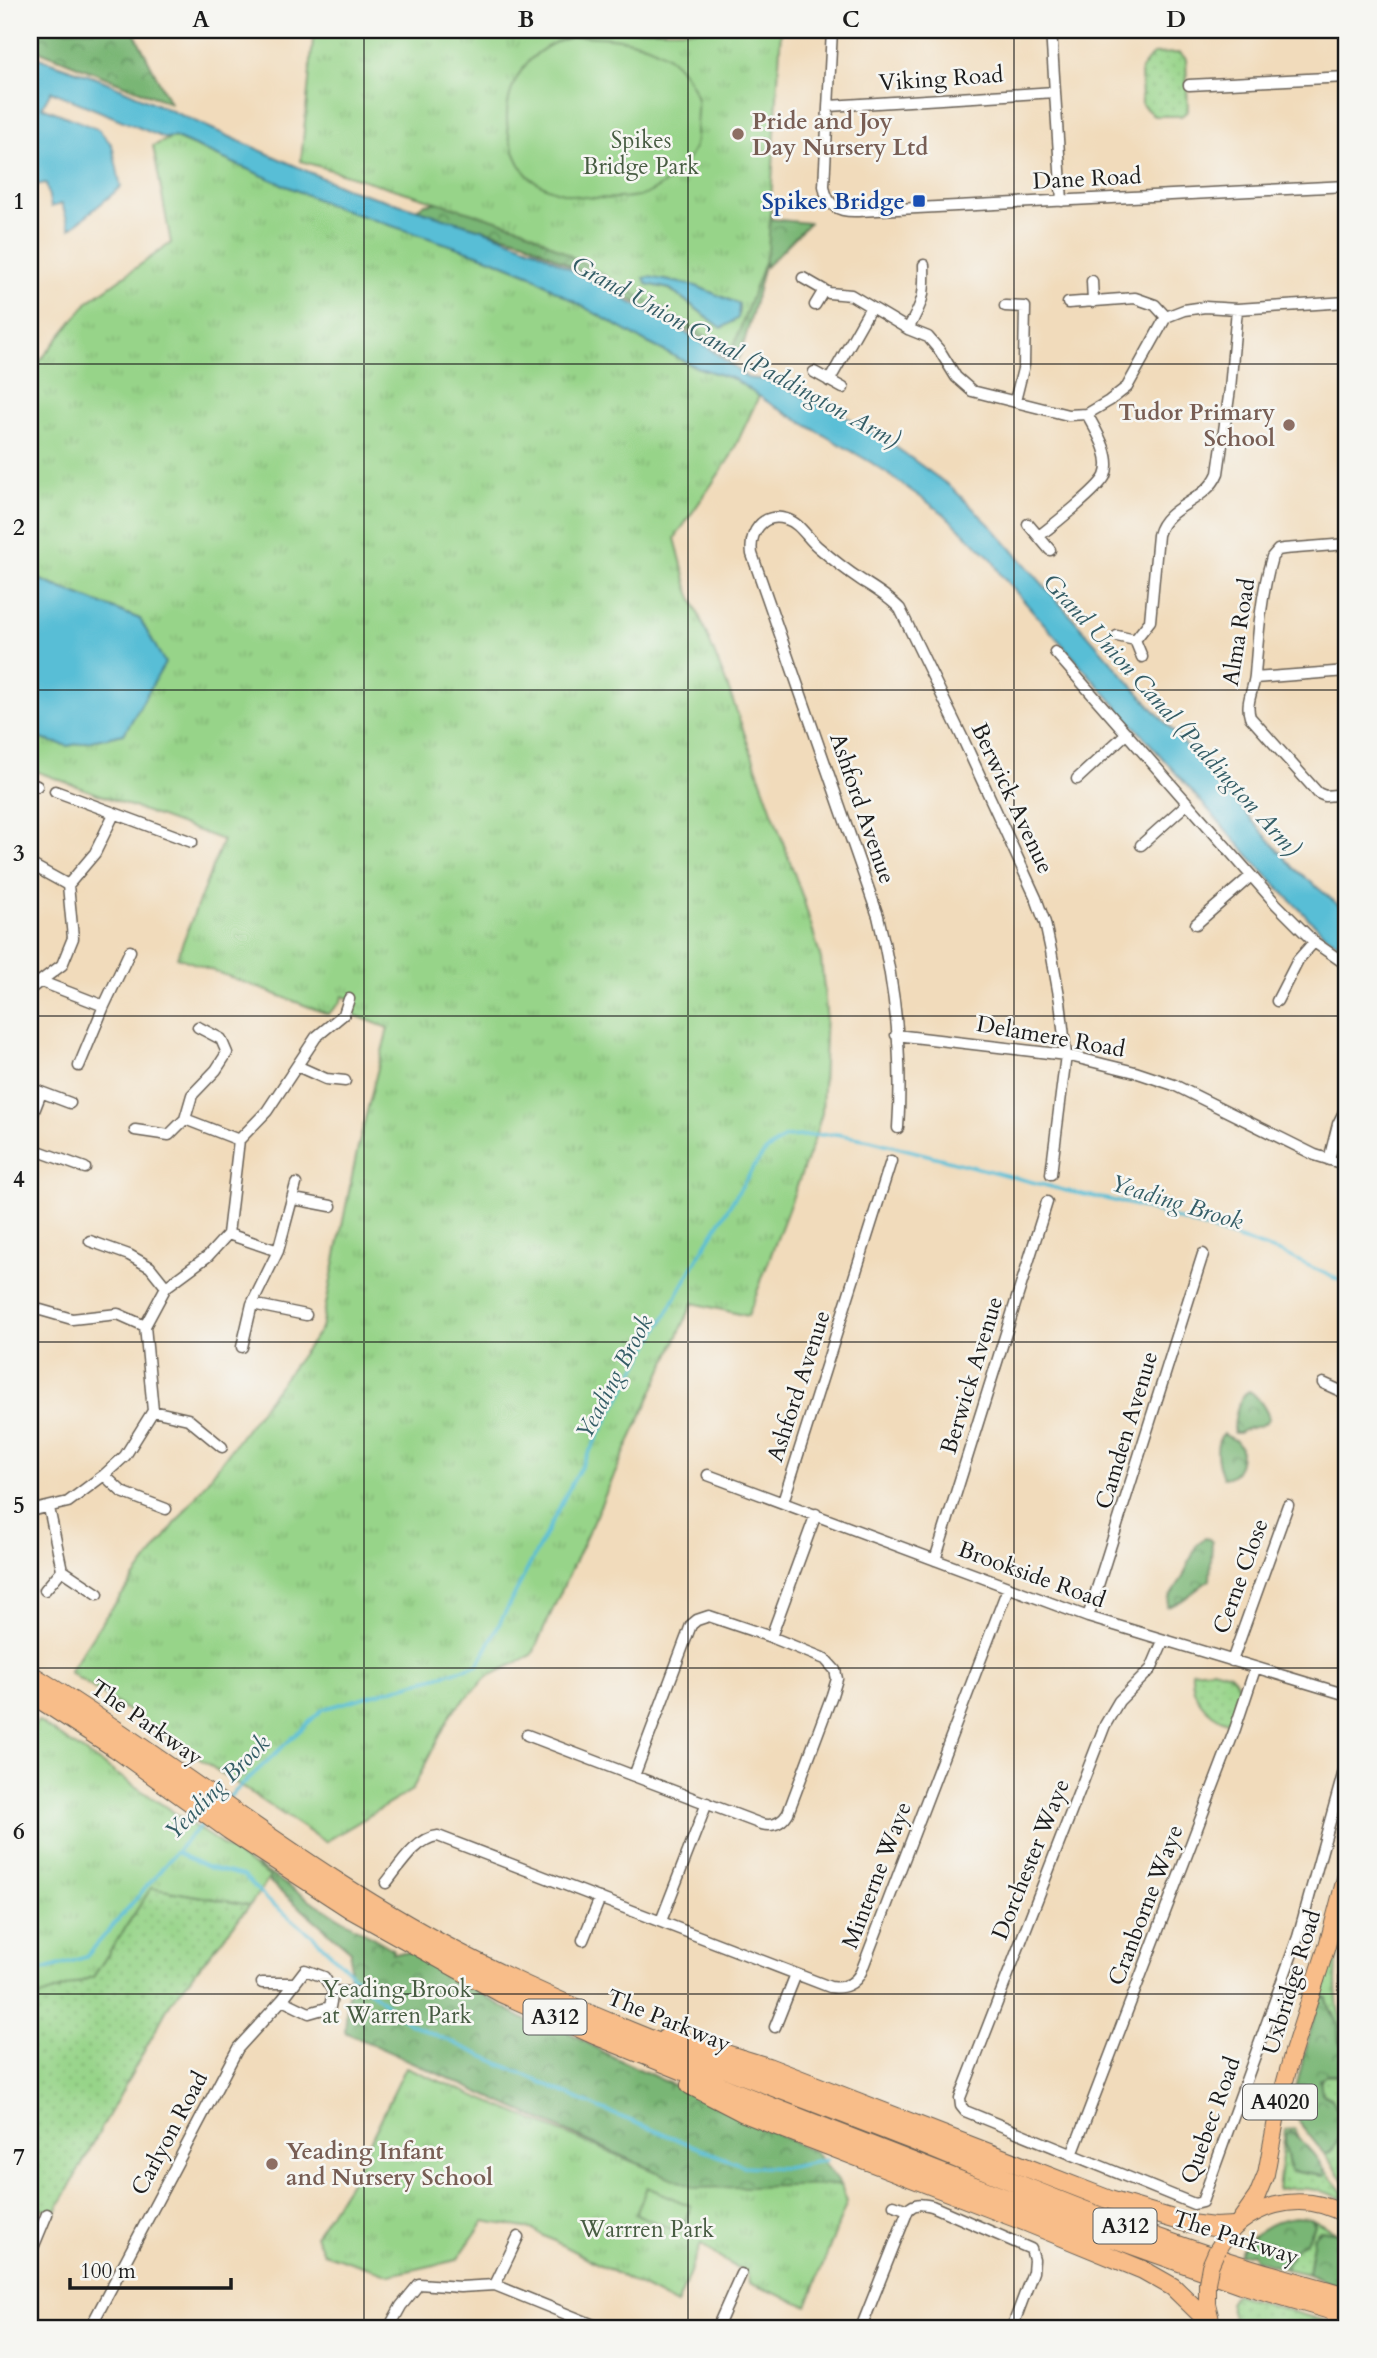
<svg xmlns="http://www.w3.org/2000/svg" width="1377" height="2358" font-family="Cardo,serif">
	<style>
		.grass { fill: url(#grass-dots); stroke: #5a7852; stroke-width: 2 }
		.forest { fill: url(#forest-crowns); stroke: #4a6948; stroke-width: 2 }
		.park { fill: url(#park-tufts); stroke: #5a7852; stroke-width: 2; fill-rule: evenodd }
		.pitch { fill: #97d489; stroke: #5a7852; stroke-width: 2 }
		.water { fill: #58bed6; stroke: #3a6d79; stroke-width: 2 }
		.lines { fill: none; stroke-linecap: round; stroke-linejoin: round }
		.stream { stroke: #58bed6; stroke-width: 3.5 }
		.minor-casing { stroke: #675f54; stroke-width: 13 }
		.primary-casing { stroke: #675f54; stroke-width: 18 }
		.trunk-casing { stroke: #675f54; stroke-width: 20 }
		.minor { stroke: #fff; stroke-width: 10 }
		.primary { stroke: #f8bd89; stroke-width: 16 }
		.trunk { stroke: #f8bd89; stroke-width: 18 }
		.primary-bridge-casing { stroke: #675f54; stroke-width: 18; stroke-linecap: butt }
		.primary-bridge { stroke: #f8bd89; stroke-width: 16 }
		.grid { fill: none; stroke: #1c1c1c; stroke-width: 2; stroke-opacity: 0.55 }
		.education-dot { fill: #8d6e63; stroke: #f6f6f2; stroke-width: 2.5 }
		.transit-dot { fill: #1a4fb4; stroke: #f6f6f2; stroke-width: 2.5 }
		.labels { text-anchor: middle; stroke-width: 5; stroke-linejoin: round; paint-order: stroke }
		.shield { fill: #f6f6f2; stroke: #5d5d5c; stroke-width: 2 }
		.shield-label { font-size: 21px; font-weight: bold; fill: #1c1c1c }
		.street-label { font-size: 23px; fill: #1c1c1c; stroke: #f6f6f2 }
		.education-label { font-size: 23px; font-weight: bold; fill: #785e54; stroke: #f6f6f2; text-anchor: start }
		.park-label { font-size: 23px; fill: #475c42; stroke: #f6f6f2 }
		.transit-label { font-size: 23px; font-weight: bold; fill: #164399; stroke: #f6f6f2; text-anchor: end }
		.water-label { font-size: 24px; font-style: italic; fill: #345d66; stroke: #f6f6f2 }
		.neatline { fill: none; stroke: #1c1c1c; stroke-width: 2.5 }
		.grid-label { font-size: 23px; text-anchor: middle; font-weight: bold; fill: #1c1c1c }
	</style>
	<defs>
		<pattern id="grass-dots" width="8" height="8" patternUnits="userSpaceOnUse" patternTransform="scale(1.75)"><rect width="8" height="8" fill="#97d489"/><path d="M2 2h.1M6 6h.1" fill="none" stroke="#82b576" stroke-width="1.8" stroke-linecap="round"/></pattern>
		<pattern id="forest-crowns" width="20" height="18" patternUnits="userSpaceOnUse" patternTransform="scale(1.75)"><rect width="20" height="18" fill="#79b675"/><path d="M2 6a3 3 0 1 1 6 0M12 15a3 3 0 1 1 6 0" fill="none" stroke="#62935f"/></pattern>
		<pattern id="park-tufts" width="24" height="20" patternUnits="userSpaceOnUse" patternTransform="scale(1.75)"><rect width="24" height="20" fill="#97d489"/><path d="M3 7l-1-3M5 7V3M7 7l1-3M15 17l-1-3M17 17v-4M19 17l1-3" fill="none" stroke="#82b576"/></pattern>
	</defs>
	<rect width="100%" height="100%" fill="#f6f6f2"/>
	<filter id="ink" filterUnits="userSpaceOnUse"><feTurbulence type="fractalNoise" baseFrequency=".0143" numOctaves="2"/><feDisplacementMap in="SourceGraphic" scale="14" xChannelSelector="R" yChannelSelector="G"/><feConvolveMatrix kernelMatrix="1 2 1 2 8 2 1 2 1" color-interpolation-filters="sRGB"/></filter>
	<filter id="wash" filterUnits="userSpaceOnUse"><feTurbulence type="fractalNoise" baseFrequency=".00686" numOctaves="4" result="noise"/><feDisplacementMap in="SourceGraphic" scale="28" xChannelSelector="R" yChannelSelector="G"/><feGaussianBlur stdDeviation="1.57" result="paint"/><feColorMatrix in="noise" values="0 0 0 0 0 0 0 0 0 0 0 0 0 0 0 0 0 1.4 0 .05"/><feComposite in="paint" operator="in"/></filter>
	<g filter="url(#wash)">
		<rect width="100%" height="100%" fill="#f1dbbb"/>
		<path class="grass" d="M1180,53L1186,59L1188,111L1181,116H1154L1142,105L1141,69L1153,54Z
			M1212,1669L1230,1674C1246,1688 1239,1707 1229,1723C1206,1714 1190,1696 1192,1671Z
			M151,1888L250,1905L171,2002L54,2215L30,2203V2000L93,1977Z
			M1337,1935H1341C1336,1960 1334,1988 1339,2013C1342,2028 1347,2041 1347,2056C1336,2038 1339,2011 1321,1998L1319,2001Z
			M1347,2072V2112L1338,2110L1331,2099L1322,2094L1320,2087L1322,2077C1331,2073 1340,2080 1347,2072Z
			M1347,2125V2184L1325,2155C1341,2147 1335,2131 1347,2125Z
			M1294,2129L1298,2137L1295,2134L1285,2144L1290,2171L1323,2176L1325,2170L1344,2193L1343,2199C1322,2189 1301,2186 1278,2190L1285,2130Z
			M1310,2218L1338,2233L1321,2230L1317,2232L1311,2252L1308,2274L1286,2269L1292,2251L1311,2234L1314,2222Z
			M1234,2294L1347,2328H1236L1229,2303Z"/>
		<path class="forest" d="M30,30H133L170,103L30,47Z
			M770,160L771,219L809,223L766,267L765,261C761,276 744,354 737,360C736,361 734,361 732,362L703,339L525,241L414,210L425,204Z
			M1249,1391C1256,1394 1268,1411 1269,1419C1260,1430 1249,1425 1239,1433H1234C1234,1419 1237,1397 1249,1391Z
			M1223,1434L1235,1440L1241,1448C1241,1462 1239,1477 1223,1478C1218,1465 1213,1445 1223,1434Z
			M1204,1538L1209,1539L1212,1542L1210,1580C1197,1588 1182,1604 1167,1607L1169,1598L1183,1577L1196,1546Z
			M256,1865L305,1897L394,1950L393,1953H411L536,2026L563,2029L605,2053L815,2152L841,2185L695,2189L345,2032L351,1951L270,1882Z
			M1323,1996L1327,1998L1331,2013L1338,2024L1339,2042L1347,2056V2072L1345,2075H1326L1320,2079L1322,2094L1332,2099L1338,2110L1347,2112V2125C1335,2131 1342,2147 1325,2155L1290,2111L1314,2017L1319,2001Z
			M1291,2132C1301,2139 1325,2164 1325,2176L1290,2171L1285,2144L1287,2134Z
			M1295,2217L1310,2218L1314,2225L1306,2241L1292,2251L1286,2269L1255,2259L1252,2253L1239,2255C1245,2236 1275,2219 1295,2217Z
			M1321,2230L1338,2233L1347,2239V2290L1308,2274L1314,2236Z"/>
		<path class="park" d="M314,30H781L768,251L732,351L523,228L301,161ZM665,279L675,283L696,286L739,304L738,318L722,328L669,289L647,284Z
			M173,137L332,205L489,258L531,275L554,290L646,342L696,367L734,379L759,396L731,456L675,538L688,588L729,690L804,901L821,959L826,1010L822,1113L813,1143L748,1316L693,1303L532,1655L487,1677L452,1712L412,1790L325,1842L69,1672L103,1620L321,1329L358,1147L388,1028L352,1014L354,1001L343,996L340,1003L328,1014L177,957L223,840L30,769V733L33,737L140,619L30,576V373L89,301L171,243L153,146Z
			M38,1721L270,1877L250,1905L151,1888L93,1977L30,2000V1730Z
			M406,2067L695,2188L841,2185L847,2202L807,2306L749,2283L747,2273L721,2259L701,2244L677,2305L531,2229L484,2221L457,2260L390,2275L323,2253L315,2236L353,2177Z"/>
		<path class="pitch" d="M582,36C611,38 638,38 664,54C678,63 694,83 697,100C698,109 696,119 696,127C696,133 697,142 694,148C688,163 673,179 659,187C653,190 647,195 640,196C608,201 559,199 532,179C522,172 515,155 511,143C495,93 528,40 582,36Z
			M647,2187L691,2206L680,2233L636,2214Z"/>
		<path class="water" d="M30,55L102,80L345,188L484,230L534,249L700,341L748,378L767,380L795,392L848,418L893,445L952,488L993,528L1294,868L1347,912V949L1325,935L1265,874L1000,574L992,559L943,513L872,463L772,405L734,379L696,367L646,342L554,290L531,275L489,258L332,206L174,137L164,138L51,91L42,107L98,129L112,145L121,187L70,229L62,204L51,207L46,183L30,186V100L35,95L30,81Z
			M649,277L696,286L739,304L738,318L722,328L670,289L647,284L644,278Z
			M30,576L140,619L165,663L124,734L68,746L33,737L30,733Z"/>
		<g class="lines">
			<path class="stream" d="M227,1799L323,1709L478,1665L572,1483L700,1254L753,1168L765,1152L785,1137L836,1134L870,1140L1067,1191L1134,1205L1282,1253L1347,1284
				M176,1852L207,1867L244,1876L265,1898L313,1936L363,1985L409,2023L601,2109L744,2166L785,2168L826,2160
				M30,1974L86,1957L189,1837L206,1820"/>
		</g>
	</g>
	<g filter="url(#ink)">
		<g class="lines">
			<defs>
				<path id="minor" d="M832,30L824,186C827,206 838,212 858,211L1347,186
					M1051,30L1062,201
					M1189,85L1347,77
					M829,106L1055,92
					M803,278L829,293L851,295L908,329L928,337L940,351L956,377L972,391L1068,415L1087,414L1109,401L1127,387L1166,317L1184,310L1205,307L1237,309L1347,302
					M1092,281L1093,302
					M1068,303L1135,298L1155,305L1166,317
					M815,305L824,290
					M1005,306L1025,307L1024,365L1015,401
					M908,329C923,302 925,296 924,265
					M814,372L843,388
					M829,381L871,307
					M1028,524L1050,550
					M1039,536C1052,526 1099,489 1105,476C1113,456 1096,431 1087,414
					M1347,544L1284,549L1278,550L1272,557C1261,594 1258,636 1255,675C1254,689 1245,702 1250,717L1318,793L1325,796L1347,794
					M1117,636L1135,640L1150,621L1158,535C1166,504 1206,503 1218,473L1230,389L1237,309
					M1135,640L1142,657
					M1055,652L1276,904L1314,942L1347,965
					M1255,678L1347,671
					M1077,779L1127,733
					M30,783L37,786
					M55,791L192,842
					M1141,845L1188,803
					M30,864L68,885L73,938L62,965L30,989
					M68,885L95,853L114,814
					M1196,924L1251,876
					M42,982L104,1006L79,1066
					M1277,1001L1298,960L1314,942
					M104,1006L130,951
					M896,1035L1066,1055L1135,1072L1174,1085L1315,1155L1347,1165
					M297,1066L326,1079L345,1081
					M30,1088L70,1103
					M185,1119L239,1140
					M30,1121L41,1093
					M898,1128C903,1058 895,985 878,916L752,554C749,533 762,512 786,519C800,523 807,538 818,547C832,559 846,570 861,580C875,589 889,597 900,609L963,739L1036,898L1045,923L1051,951L1060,1001L1066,1055L1051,1174
					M135,1130L169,1135L185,1119L192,1095L216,1070L227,1053L221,1039L198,1027
					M30,1148L85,1168
					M1329,1160L1338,1124L1347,1106
					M294,1199L331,1206
					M228,1234L278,1251
					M90,1241L129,1255L150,1267L166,1287
					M252,1304L306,1315
					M30,1307L72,1319L118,1314L145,1326
					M242,1347L252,1304L278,1251L296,1184
					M1323,1383L1347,1394
					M153,1411L188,1419L222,1447
					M104,1475L122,1492L166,1509
					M708,1475L1088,1617L1347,1695
					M783,1502L891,1161
					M30,1511L68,1502L104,1475L125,1456L153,1411L145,1326L166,1287L208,1256L228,1234L239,1140L267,1111L316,1037L344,1014L349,999
					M935,1560L1047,1202
					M62,1570L98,1594
					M45,1590L62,1570L49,1508
					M709,1616L771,1637L825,1659L835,1670L837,1679L832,1695L788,1813C782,1823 773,1827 761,1824L634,1776L691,1625L697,1620Z
					M1088,1617L1203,1254
					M771,1637L816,1514
					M1163,1641L1151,1669L1119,1701L1105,1725L960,2098L961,2106L965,2111L1194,2204L1202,2202L1298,1937L1347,1760
					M1232,1661L1288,1505
					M527,1735L634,1776
					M386,1883C399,1867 416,1838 438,1836L830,1987C844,1989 855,1984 861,1972L1008,1588
					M661,1921L707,1803
					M583,1940L600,1898
					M262,1983H295
					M333,1991L360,1993
					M775,2027L796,1974
					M1072,2155L1235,1729L1255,1669
					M894,2205L908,2210
					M908,2210C915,2202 923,2204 932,2206L1031,2249L1034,2260L1033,2272L1012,2328
					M30,2255L47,2214
					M495,2285L518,2237
					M90,2328L238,2048L282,2000L305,1970L324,1977L333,1991L330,2007L309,2013L282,2000
					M389,2328L401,2306L419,2284L460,2287L495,2285L601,2328
					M717,2328L741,2274
					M861,2328L908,2210"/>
				<path id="primary" d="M1347,1942V1990
					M1238,2223L1257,2196L1266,2174L1279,2104L1292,2055L1327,1946L1347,1871
					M1217,2250C1244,2204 1301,2188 1347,2216
					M1207,2283V2304L1213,2328"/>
				<path id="trunk" d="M30,1674C180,1766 316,1882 475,1961C616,2032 765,2082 911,2140C995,2174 1078,2210 1164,2240C1224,2262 1286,2279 1347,2296
					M30,1693L115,1748L229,1830L352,1910L501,1993L597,2036L770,2106L1051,2216L1241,2284L1347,2315
					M668,2036L768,2067L1110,2200L1190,2224L1214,2227L1234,2226
					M690,2085L744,2113L774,2125L1026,2222L1143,2270L1173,2287L1211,2324"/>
			</defs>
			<use href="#minor" class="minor-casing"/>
			<use href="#primary" class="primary-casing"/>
			<use href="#trunk" class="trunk-casing"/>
			<use href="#minor" class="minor"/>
			<use href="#primary" class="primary"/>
			<use href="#trunk" class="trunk"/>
			<defs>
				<path id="primary-bridge" d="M1207,2283L1210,2266L1217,2250"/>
			</defs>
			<use href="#primary-bridge" class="primary-bridge-casing"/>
			<use href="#primary-bridge" class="primary-bridge"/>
		</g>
	</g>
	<path class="grid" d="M364,30V2328M688,30V2328M1014,30V2328M30,364H1347M30,690H1347M30,1016H1347M30,1342H1347M30,1668H1347M30,1994H1347"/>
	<g class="education-dot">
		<circle cx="738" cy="134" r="7"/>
		<circle cx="1289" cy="425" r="7"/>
		<circle cx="272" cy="2164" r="7"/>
	</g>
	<rect class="transit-dot" x="912" y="194" width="14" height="14" rx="3.5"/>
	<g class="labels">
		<g class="shield">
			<rect x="523.5" y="1999.5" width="63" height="35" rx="5"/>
			<rect x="1243" y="2084.5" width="74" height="35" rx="5"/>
			<rect x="1093.5" y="2208.5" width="63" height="35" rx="5"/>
		</g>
		<g class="shield-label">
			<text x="555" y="2024">A312</text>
			<text x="1280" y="2109">A4020</text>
			<text x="1125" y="2233">A312</text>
		</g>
		<g class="street-label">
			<text transform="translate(941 78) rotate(-4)" y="8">Viking Road</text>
			<text transform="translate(1087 178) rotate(-3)" y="8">Dane Road</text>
			<text transform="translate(1238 632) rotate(-81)" y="8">Alma Road</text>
			<text transform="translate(1013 798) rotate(65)" y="8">Berwick Avenue</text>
			<text transform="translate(863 808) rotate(71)" y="8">Ashford Avenue</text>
			<text transform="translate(1051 1036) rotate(10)" y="8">Delamere Road</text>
			<text transform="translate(971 1375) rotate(-73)" y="8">Berwick Avenue</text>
			<text transform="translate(798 1386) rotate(-72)" y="8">Ashford Avenue</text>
			<text transform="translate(1126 1430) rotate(-73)" y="8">Camden Avenue</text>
			<text transform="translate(1032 1574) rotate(20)" y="8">Brookside Road</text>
			<text transform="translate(1240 1576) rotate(-70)" y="8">Cerne Close</text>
			<text transform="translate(147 1722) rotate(35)" y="8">The Parkway</text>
			<text transform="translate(1030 1859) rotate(-68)" y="8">Dorchester Waye</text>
			<text transform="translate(876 1875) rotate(-69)" y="8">Minterne Waye</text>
			<text transform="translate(1145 1905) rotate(-69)" y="8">Cranborne Waye</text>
			<text transform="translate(1291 1982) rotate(-73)" y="8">Uxbridge Road</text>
			<text transform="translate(669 2020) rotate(22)" y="8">The Parkway</text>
			<text transform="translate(1210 2120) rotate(-70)" y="8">Quebec Road</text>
			<text transform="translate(169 2133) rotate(-62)" y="8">Carlyon Road</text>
			<text transform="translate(1236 2237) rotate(18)" y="8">The Parkway</text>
		</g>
		<g class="education-label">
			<text x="752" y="129">Pride and Joy<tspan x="752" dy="26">Day Nursery Ltd</tspan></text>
			<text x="1275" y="420" text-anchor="end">Tudor Primary<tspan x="1275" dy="26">School</tspan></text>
			<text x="286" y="2159">Yeading Infant<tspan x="286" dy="26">and Nursery School</tspan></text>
		</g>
		<g class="park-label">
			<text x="641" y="148">Spikes<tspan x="641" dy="26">Bridge Park</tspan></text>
			<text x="397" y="1997">Yeading Brook<tspan x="397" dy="26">at Warren Park</tspan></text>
			<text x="647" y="2237">Warrren Park</text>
		</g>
		<g class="transit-label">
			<text x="905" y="209">Spikes Bridge</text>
		</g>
		<g class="water-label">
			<text transform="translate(736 352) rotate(29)" y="8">Grand Union Canal (Paddington Arm)</text>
			<text transform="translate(1172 715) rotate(48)" y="8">Grand Union Canal (Paddington Arm)</text>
			<text transform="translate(1177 1202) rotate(17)" y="8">Yeading Brook</text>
			<text transform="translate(614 1377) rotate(-62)" y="8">Yeading Brook</text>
			<text transform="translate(217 1787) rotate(-45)" y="8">Yeading Brook</text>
		</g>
	</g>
	<rect width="1377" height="2358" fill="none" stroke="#f6f6f2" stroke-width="77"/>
	<path d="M70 2278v10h161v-10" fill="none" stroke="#1c1c1c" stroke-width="3.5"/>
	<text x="80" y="2278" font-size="21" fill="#1c1c1c" stroke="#f6f6f2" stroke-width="5" paint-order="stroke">100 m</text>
	<rect x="38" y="38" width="1300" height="2282" class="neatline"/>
	<g class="grid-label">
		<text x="201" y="27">A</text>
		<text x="526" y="27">B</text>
		<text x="851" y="27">C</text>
		<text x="1176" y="27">D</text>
		<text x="19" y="209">1</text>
		<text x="19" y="535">2</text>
		<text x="19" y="861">3</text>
		<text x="19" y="1187">4</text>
		<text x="19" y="1513">5</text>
		<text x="19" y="1839">6</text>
		<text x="19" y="2165">7</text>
	</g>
</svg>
